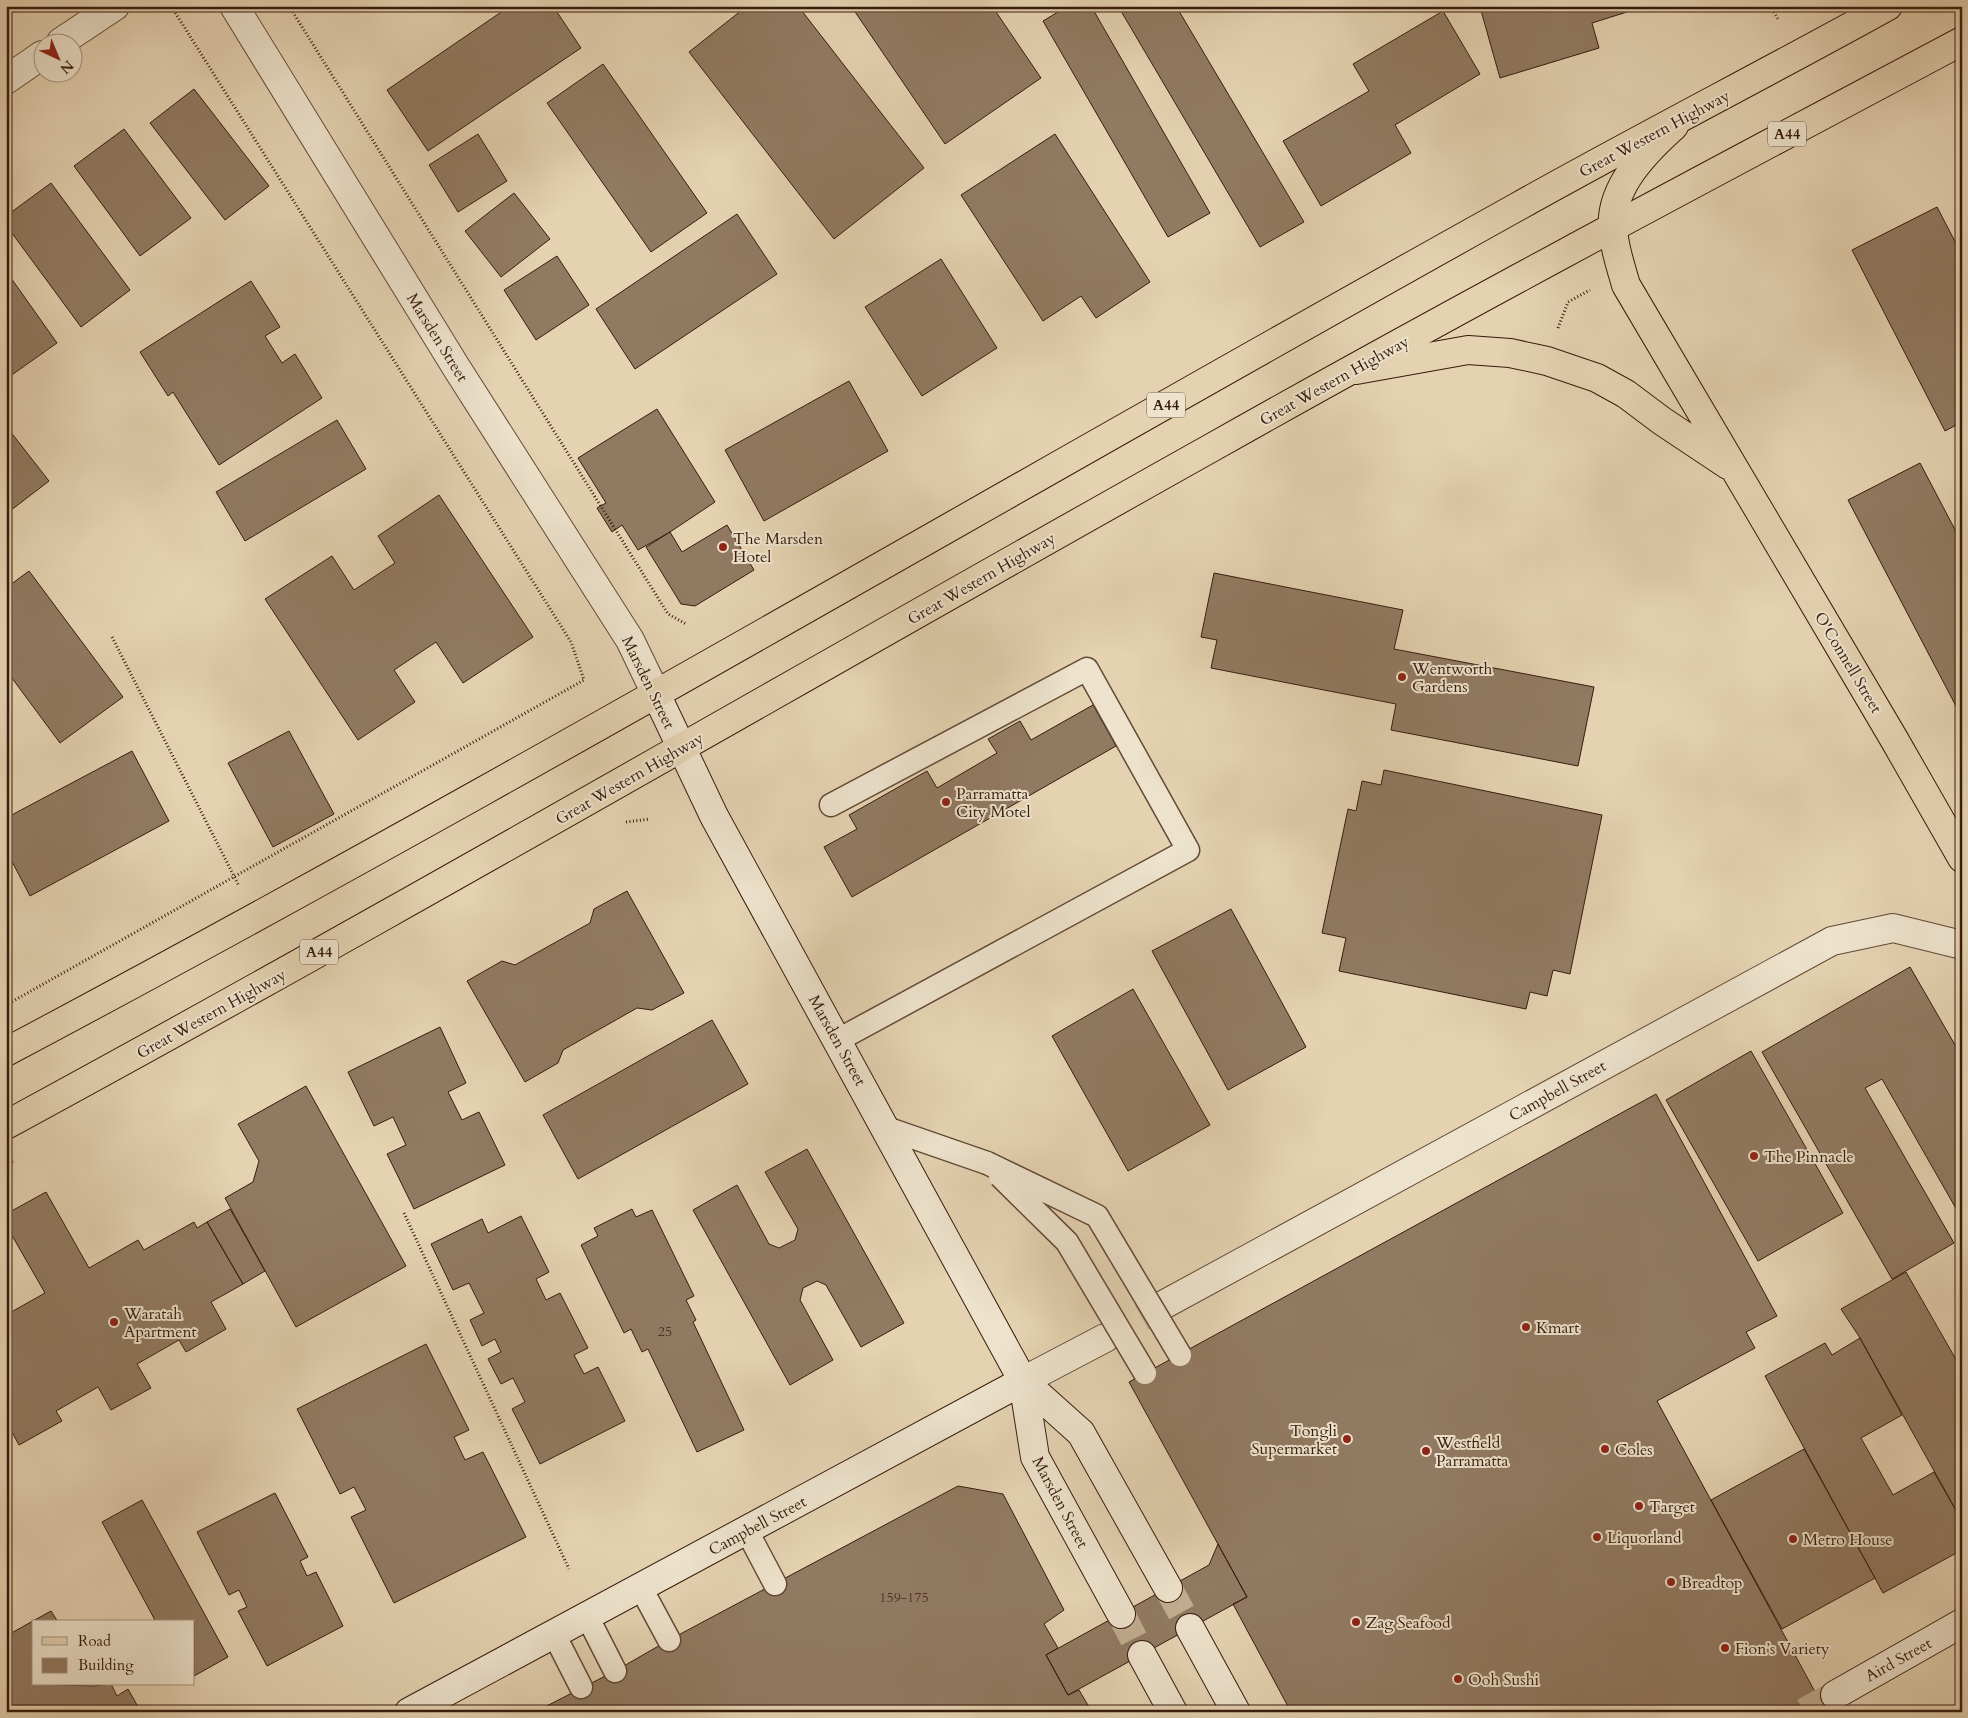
<svg xmlns="http://www.w3.org/2000/svg" width="1968" height="1718" font-family="Cardo,serif">
	<style>
		.building { fill: #917a62; stroke: #381b0d }
		.lines { fill: none; stroke-linecap: round; stroke-linejoin: round }
		.street-tunnel { stroke: #c2ad90; stroke-width: 28; stroke-dasharray: 28 14; stroke-linecap: butt }
		.secondary-tunnel { stroke: #c2ad90; stroke-width: 28; stroke-dasharray: 28 14; stroke-linecap: butt }
		.lane-casing { stroke: #634936; stroke-width: 25 }
		.street-casing { stroke: #634936; stroke-width: 30 }
		.secondary-casing { stroke: #381b0d; stroke-width: 30 }
		.primary-casing { stroke: #381b0d; stroke-width: 30 }
		.highway-casing { stroke: #381b0d; stroke-width: 30 }
		.path { stroke: #381b0d; stroke-width: 3; stroke-dasharray: 1 2.5; stroke-linecap: butt }
		.lane { stroke: #ede2cc; stroke-width: 22 }
		.street { stroke: #ede2cc; stroke-width: 28 }
		.secondary { stroke: #ede2cc; stroke-width: 28 }
		.primary { stroke: #e4d2b1; stroke-width: 28 }
		.highway { stroke: #e4d2b1; stroke-width: 28 }
		.lane-bridge-casing { stroke: #634936; stroke-width: 25; stroke-linecap: butt }
		.lane-bridge { stroke: #ede2cc; stroke-width: 22 }
		.poi-dot { fill: #8f2418; stroke: #ede2cc; stroke-width: 2 }
		.labels { text-anchor: middle; stroke-width: 4; stroke-linejoin: round; paint-order: stroke }
		.number-label { font-size: 14px; fill: #4e3322 }
		.shield { fill: #ede2cc; stroke: #6e5746; stroke-width: 1 }
		.shield-label { font-size: 15px; font-weight: bold; fill: #381b0d }
		.street-label { font-size: 16px; fill: #381b0d; stroke: #ede2cc }
		.poi-label { font-size: 16px; fill: #381b0d; stroke: #ede2cc; text-anchor: start }
	</style>
	<rect width="100%" height="100%" fill="#e4d2b1"/>
	<filter id="stains"><feTurbulence type="fractalNoise" baseFrequency=".004" numOctaves="4"/><feColorMatrix values="0 0 0 0 .2 0 0 0 0 .09 0 0 0 0 .02 0 0 0 .5 -.17"/></filter>
	<radialGradient id="worn" r=".72"><stop offset=".6" stop-color="#630" stop-opacity="0"/><stop offset="1" stop-color="#630" stop-opacity=".3"/></radialGradient>
	<path class="building" d="M510,6H553L581,48L428,151L387,90Z
		M747,6H798L924,168L834,239L689,52Z
		M851,6H992L1041,78L945,144Z
		M1068,6H1091L1210,213L1168,237L1043,21Z
		M1118,6H1176L1304,222L1260,247Z
		M1483,6H1646L1592,23L1599,48L1500,78L1480,7Z
		M1443,11L1480,74L1395,125L1411,153L1321,206L1283,141L1369,91L1353,64Z
		M603,64L707,213L651,252L547,103Z
		M194,89L269,186L225,220L150,123Z
		M124,129L191,218L140,256L74,166Z
		M478,134L507,181L458,212L429,165Z
		M1055,134L1150,282L1096,318L1081,296L1043,321L961,195Z
		M51,183L130,290L81,327L6,225V216Z
		M514,193L550,239L501,277L465,231Z
		M1937,207L1962,255V422L1945,431L1852,250Z
		M737,214L777,274L635,369L596,309Z
		M557,256L589,305L536,340L504,290Z
		M941,259L997,348L922,396L865,307Z
		M6,271L57,343L6,379Z
		M251,281L280,327L265,336L282,363L295,354L322,398L219,465L173,392L168,396L140,352Z
		M849,381L888,451L764,521L725,450Z
		M657,409L715,502L670,532L638,550L622,525L612,532L597,508L606,503L578,458Z
		M337,420L366,469L245,541L216,492Z
		M6,426L49,481L6,514Z
		M1920,463L1962,543V708L1958,710L1848,500Z
		M439,495L533,637L463,683L436,642L394,670L415,702L358,740L265,599L332,556L354,590L395,563L378,536Z
		M727,525L754,570L695,606L681,604L646,547L670,532L682,552Z
		M29,571L123,697L60,743L6,670V588Z
		M1214,573L1403,610L1394,649L1594,687L1578,766L1391,730L1396,704L1211,668L1217,640L1201,637Z
		M1093,705L1116,746L852,897L824,847L857,829L849,815L927,771L937,788L997,753L988,739L1020,721L1031,740Z
		M289,731L334,814L273,847L228,763Z
		M132,751L169,821L30,896L6,850V818Z
		M1384,770L1602,815L1570,974L1553,970L1547,996L1530,992L1526,1009L1339,971L1346,938L1322,933L1348,809L1356,811L1362,781L1381,785Z
		M627,891L684,993L652,1010L637,1008L563,1050L558,1063L525,1082L467,981L502,961L515,965L590,923L594,909Z
		M1231,909L1306,1047L1228,1090L1152,951Z
		M1910,967L1962,1057V1219L1882,1079L1865,1088L1954,1243L1892,1279L1762,1052Z
		M1133,989L1210,1125L1128,1171L1052,1036Z
		M712,1020L748,1084L578,1179L543,1115Z
		M440,1027L466,1083L448,1092L462,1120L479,1112L505,1165L414,1209L387,1154L406,1145L393,1117L374,1126L348,1072Z
		M1751,1051L1843,1213L1758,1261L1666,1100Z
		M306,1086L406,1266L296,1327L225,1198L253,1182L259,1161L238,1124Z
		M1656,1094L1777,1316L1746,1332L1755,1348L1657,1401L1826,1712H1291L1233,1604L1247,1597L1129,1382Z
		M807,1149L904,1323L861,1347L826,1285L817,1281L803,1288L800,1300L833,1360L790,1385L693,1210L737,1185L769,1244L779,1248L795,1240L798,1229L765,1172Z
		M46,1192L89,1268L138,1240L144,1250L194,1222L197,1228L207,1222L243,1284L211,1302L226,1329L186,1352L179,1340L137,1364L151,1388L111,1410L98,1387L56,1411L62,1421L19,1445L6,1421V1315L45,1293L6,1225V1214Z
		M230,1209L265,1271L243,1284L207,1222Z
		M632,1209L636,1217L652,1210L694,1296L686,1300L696,1320L693,1322L744,1430L697,1452L648,1349L642,1352L631,1329L624,1333L581,1245L598,1236L594,1228Z
		M521,1216L549,1272L536,1279L546,1300L560,1293L588,1348L574,1355L584,1374L598,1367L625,1421L540,1464L512,1409L525,1402L513,1378L501,1384L488,1359L501,1352L495,1339L482,1346L470,1320L484,1313L469,1283L453,1290L431,1244L482,1219L488,1233Z
		M1906,1272L1962,1370V1521L1860,1338L1841,1309Z
		M1860,1338L1902,1415L1861,1438L1893,1495L1934,1472L1962,1521V1550L1883,1593L1765,1376L1825,1343L1832,1355Z
		M426,1344L469,1430L454,1437L465,1460L483,1452L526,1537L394,1603L351,1517L366,1510L354,1487L340,1494L297,1409Z
		M1804,1449L1875,1578L1782,1629L1711,1500Z
		M958,1486L1003,1494L1064,1610L1044,1624L1058,1648L1046,1655L1068,1695L1079,1690L1092,1712H535L615,1671L669,1640Z
		M275,1493L308,1557L300,1561L307,1576L316,1572L343,1626L267,1666L238,1611L247,1607L239,1590L229,1595L197,1532Z
		M142,1500L228,1657L194,1676V1622H156L102,1522Z
		M1218,1544L1247,1597L1068,1695L1046,1655L1209,1565Z
		M51,1611L58,1622H34V1684L93,1686L111,1684L117,1696L128,1689L141,1712H14L6,1697V1636Z"/>
	<g class="lines">
		<path class="street-tunnel" d="M1105,1338L1165,1304"/>
		<path class="secondary-tunnel" d="M1168,1588L1190,1628
			M1121,1614L1142,1655
			M1804,1712L1835,1695"/>
		<defs>
			<path id="lane" d="M831,805L1087,669L1188,850L838,1040
				M886,1128L987,1163
				M747,1531L775,1584
				M641,1588L669,1640
				M587,1616L615,1671
				M554,1634L581,1687"/>
			<path id="street" d="M234,6L456,367L630,640L656,694
				M61,42L115,6
				M6,80L42,55
				M1165,1304L1832,941L1893,928L1962,945
				M1023,1381L1105,1338"/>
			<path id="secondary" d="M656,694L714,816L1023,1381L1035,1457L1121,1614
				M1023,1381L1081,1433L1168,1588
				M1190,1628L1236,1712
				M1142,1655L1173,1712
				M1835,1695L1962,1623
				M409,1712L1023,1381"/>
			<path id="primary" d="M1674,126C1646,151 1609,188 1613,229C1614,248 1621,267 1626,285L1894,739L1962,858
				M1356,370L1468,350L1510,353L1547,361L1597,378L1626,394L1662,421L1728,465"/>
			<path id="highway" d="M6,1052C516,781 1013,487 1517,207C1640,138 1765,74 1888,6
				M6,1125C411,905 809,673 1211,448C1459,308 1710,175 1962,41"/>
		</defs>
		<use href="#lane" class="lane-casing"/>
		<use href="#street" class="street-casing"/>
		<use href="#secondary" class="secondary-casing"/>
		<use href="#primary" class="primary-casing"/>
		<use href="#highway" class="highway-casing"/>
		<path class="path" d="M289,6L668,614L686,624
			M1770,6L1778,19
			M1558,328L1568,302L1590,290
			M112,637L239,886
			M626,822L650,819
			M6,1005L584,680L571,642L171,6
			M6,1165L13,1161
			M404,1213L569,1569
			M6,1494L11,1501"/>
		<use href="#lane" class="lane"/>
		<use href="#street" class="street"/>
		<use href="#secondary" class="secondary"/>
		<use href="#primary" class="primary"/>
		<use href="#highway" class="highway"/>
		<defs>
			<path id="lane-bridge" d="M987,1163L1097,1216L1180,1355
				M1000,1176L1067,1242L1145,1373"/>
		</defs>
		<use href="#lane-bridge" class="lane-bridge-casing"/>
		<use href="#lane-bridge" class="lane-bridge"/>
	</g>
	<g class="poi-dot">
		<circle cx="723" cy="547" r="5"/>
		<circle cx="1402" cy="677" r="5"/>
		<circle cx="946" cy="802" r="5"/>
		<circle cx="1754" cy="1156" r="5"/>
		<circle cx="114" cy="1322" r="5"/>
		<circle cx="1526" cy="1327" r="5"/>
		<circle cx="1347" cy="1439" r="5"/>
		<circle cx="1605" cy="1449" r="5"/>
		<circle cx="1426" cy="1451" r="5"/>
		<circle cx="1639" cy="1506" r="5"/>
		<circle cx="1597" cy="1537" r="5"/>
		<circle cx="1793" cy="1539" r="5"/>
		<circle cx="1671" cy="1582" r="5"/>
		<circle cx="1356" cy="1622" r="5"/>
		<circle cx="1725" cy="1648" r="5"/>
		<circle cx="1458" cy="1679" r="5"/>
	</g>
	<g class="labels">
		<g class="number-label">
			<text x="665" y="1336">25</text>
			<text x="904" y="1602">159-175</text>
		</g>
		<g class="shield">
			<rect x="1768" y="121.5" width="38" height="25" rx="4"/>
			<rect x="1147" y="392.5" width="38" height="25" rx="4"/>
			<rect x="300" y="939.5" width="38" height="25" rx="4"/>
		</g>
		<g class="shield-label">
			<text x="1787" y="139">A44</text>
			<text x="1166" y="410">A44</text>
			<text x="319" y="957">A44</text>
		</g>
		<g class="street-label">
			<text transform="translate(1654 133) rotate(-28)" y="6">Great Western Highway</text>
			<text transform="translate(438 337) rotate(58)" y="6">Marsden Street</text>
			<text transform="translate(1334 380) rotate(-29)" y="6">Great Western Highway</text>
			<text transform="translate(981 578) rotate(-30)" y="6">Great Western Highway</text>
			<text transform="translate(1849 662) rotate(59)" y="6">O'Connell Street</text>
			<text transform="translate(649 682) rotate(64)" y="6">Marsden Street</text>
			<text transform="translate(629 778) rotate(-30)" y="6">Great Western Highway</text>
			<text transform="translate(211 1013) rotate(-29)" y="6">Great Western Highway</text>
			<text transform="translate(838 1040) rotate(61)" y="6">Marsden Street</text>
			<text transform="translate(1557 1090) rotate(-29)" y="6">Campbell Street</text>
			<text transform="translate(1061 1502) rotate(62)" y="6">Marsden Street</text>
			<text transform="translate(757 1525) rotate(-28)" y="6">Campbell Street</text>
			<text transform="translate(1898 1659) rotate(-29)" y="6">Aird Street</text>
		</g>
		<g class="poi-label">
			<text x="733" y="544">The Marsden<tspan x="733" dy="18">Hotel</tspan></text>
			<text x="1412" y="674">Wentworth<tspan x="1412" dy="18">Gardens</tspan></text>
			<text x="956" y="799">Parramatta<tspan x="956" dy="18">City Motel</tspan></text>
			<text x="1764" y="1162">The Pinnacle</text>
			<text x="124" y="1319">Waratah<tspan x="124" dy="18">Apartment</tspan></text>
			<text x="1536" y="1333">Kmart</text>
			<text x="1337" y="1436" text-anchor="end">Tongli<tspan x="1337" dy="18">Supermarket</tspan></text>
			<text x="1436" y="1448">Westfield<tspan x="1436" dy="18">Parramatta</tspan></text>
			<text x="1615" y="1455">Coles</text>
			<text x="1649" y="1512">Target</text>
			<text x="1607" y="1543">Liquorland</text>
			<text x="1803" y="1545">Metro House</text>
			<text x="1681" y="1588">Breadtop</text>
			<text x="1366" y="1628">Zag Seafood</text>
			<text x="1735" y="1654">Fion’s Variety</text>
			<text x="1468" y="1685">Ooh Sushi</text>
		</g>
	</g>
	<rect width="1968" height="1718" fill="none" stroke="#e4d2b1" stroke-width="25"/>
	<rect x="8" y="8" width="1953" height="1703" fill="none" stroke="#381b0d" stroke-width="2.5"/>
	<rect x="12" y="12" width="1943" height="1693" fill="none" stroke="#381b0d"/>
	<rect x="32" y="1620" width="162" height="65" fill="#ede2cc" stroke="#a59280"/>
	<rect x="42" y="1637" width="25" height="8" fill="#e4d2b1" stroke="#a59280"/>
	<text x="78" y="1646" font-size="15" fill="#381b0d">Road</text>
	<rect x="42" y="1658" width="25" height="15" fill="#917a62" stroke="#a59280"/>
	<text x="78" y="1670" font-size="15" fill="#381b0d">Building</text>
	<g transform="translate(58 58) rotate(136)"><circle r="24" fill="#ede2cc" stroke="#a59280"/>
	<path d="M0-4L9 19L0 12L-9 19Z" fill="#8f2418"/>
	<text y="-8" font-size="14" font-weight="bold" text-anchor="middle" fill="#381b0d">N</text>
	</g>
	<rect width="100%" height="100%" filter="url(#stains)"/>
	<rect width="100%" height="100%" fill="url(#worn)"/>
</svg>
